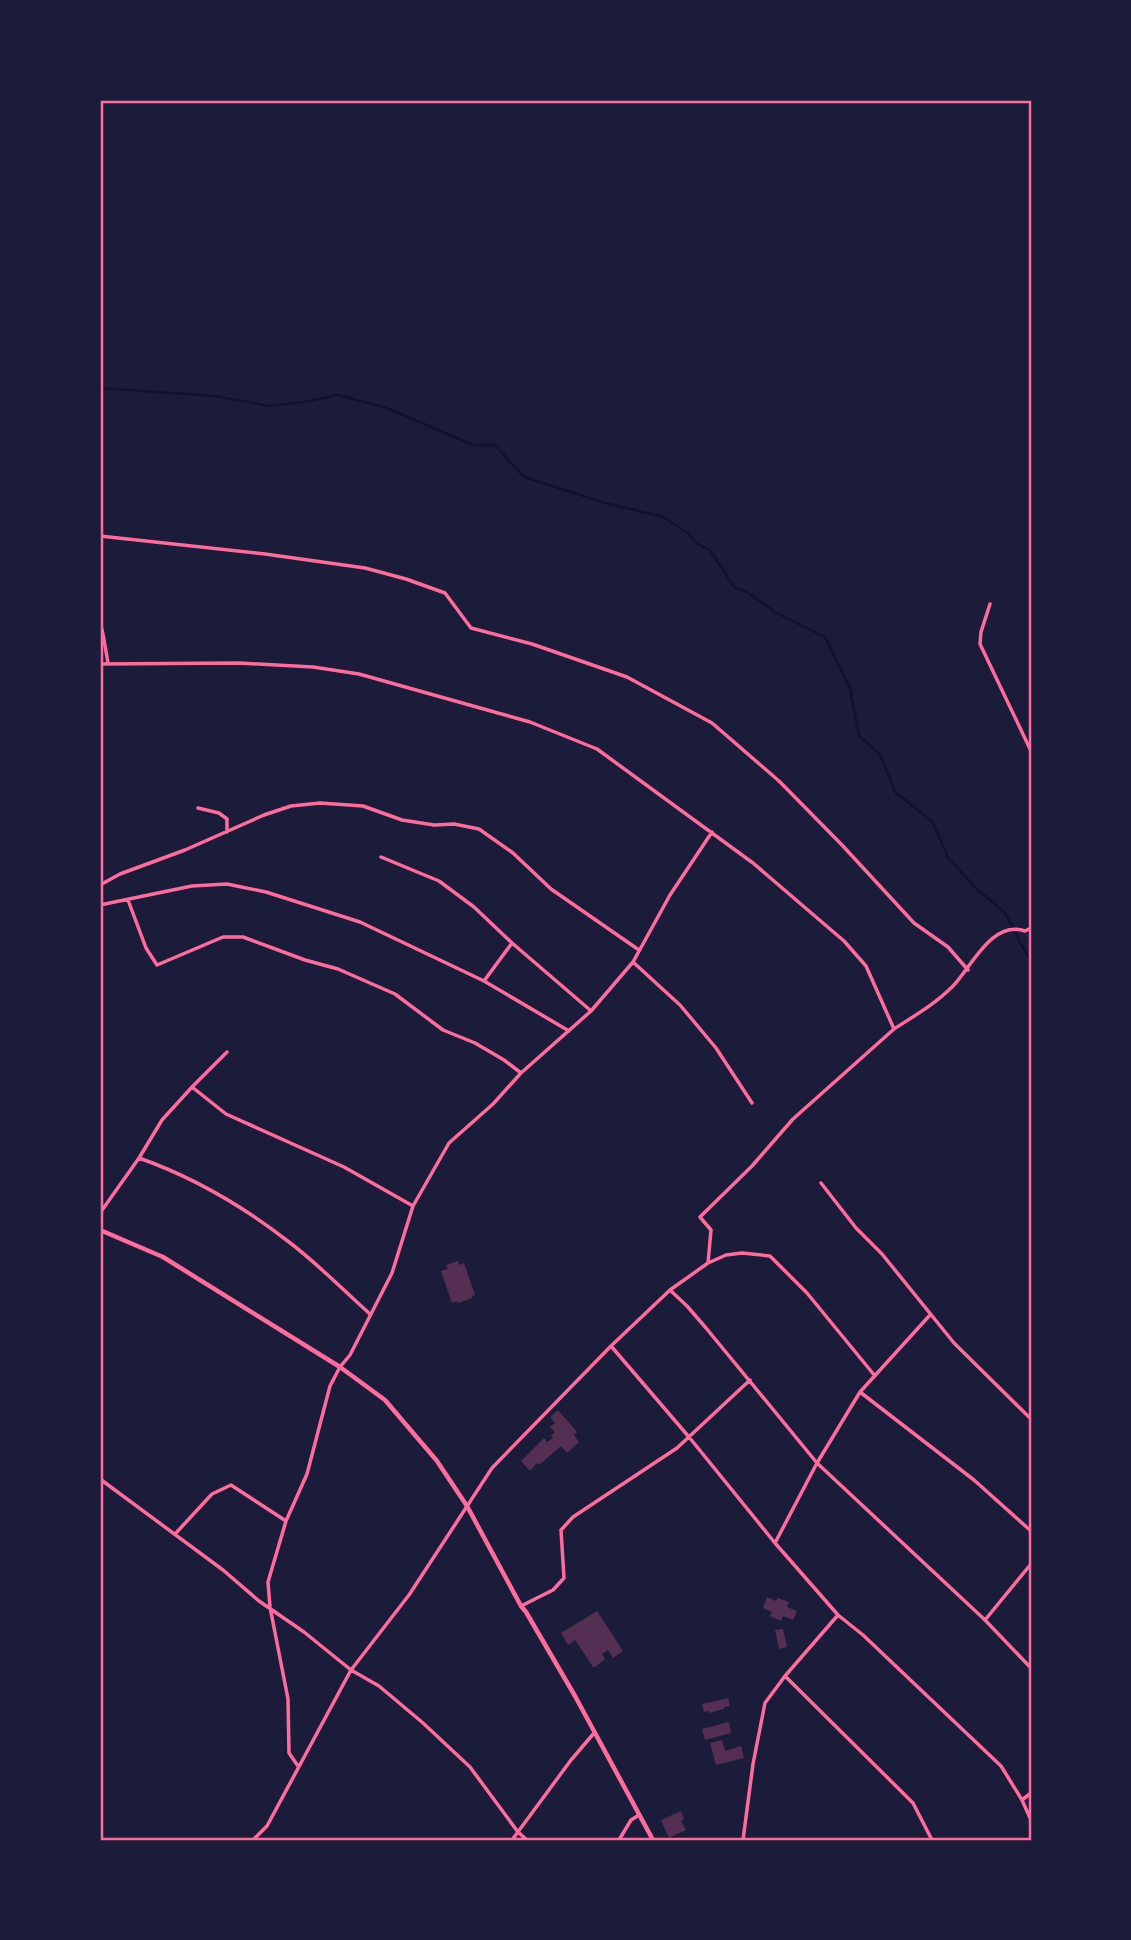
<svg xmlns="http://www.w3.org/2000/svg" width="1131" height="1940" font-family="'Space Grotesk',sans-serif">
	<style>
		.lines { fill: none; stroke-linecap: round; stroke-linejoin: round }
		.stream { stroke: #12122b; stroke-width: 2.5 }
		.building { fill: #542f53 }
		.minor { stroke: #ff6b9d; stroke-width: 3.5 }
		.secondary { stroke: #ff6b9d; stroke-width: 4.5 }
		.neatline { fill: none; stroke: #ff6b9d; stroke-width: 2.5 }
	</style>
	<rect width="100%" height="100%" fill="#1b1b3a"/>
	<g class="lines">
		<path class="stream" d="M100,388L215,396L269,406L304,402L338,395L387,408L473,445H495L524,477L602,502L663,517L688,533L696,543L710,550L735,588L747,592L775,612L825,637L850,688L859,736L879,753L896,793L932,821L949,859L978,890L1004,912L1014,929L1019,941L1031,960"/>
	</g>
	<path class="building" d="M458,1261L459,1265L464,1263L475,1295L472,1296V1298L458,1303L457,1301L452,1303L441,1271L448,1269L446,1265Z
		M558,1410L577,1432L574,1435L579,1442L567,1453L561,1446L539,1465L537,1463L530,1471L521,1461L544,1438L547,1442L553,1438L551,1436L555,1432L550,1427L555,1423L550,1417Z
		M767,1597L776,1601L778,1598L789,1602L787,1607L797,1611L793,1620L783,1616L781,1621L770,1616L772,1612L763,1608Z
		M597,1611L623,1651L613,1658L608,1650L602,1654L605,1659L595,1667H593L575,1640L568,1645L561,1633Z
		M783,1629L787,1647L779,1649L775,1630Z
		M728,1698L730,1706L724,1707V1709L709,1713L708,1711L704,1712L702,1704Z
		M729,1722L731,1733L705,1740L702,1729Z
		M722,1740L725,1751L741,1746L744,1758L716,1765L710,1743Z
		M681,1811L684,1819L681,1821L686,1830L669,1838L661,1820Z"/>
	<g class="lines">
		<path class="minor" d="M100,536L265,554L365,568L406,579L445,593L471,628L532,644L627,677L712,723L779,781L842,845L914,923L948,947L968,970
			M990,604L981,632L980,644L1031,751
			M100,622L103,634L108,663
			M100,664L239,663L313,667L359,674L530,722L597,749L753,863L844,941L866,966L894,1029L793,1119L752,1166L700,1217L711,1230L708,1263
			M198,808L219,813L227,819V832
			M381,857L439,881L474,907L512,943L484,981
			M100,885L120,874L185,850L264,815L291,806L320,803L363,806L402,820L434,825L454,824L479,829L513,853L551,889L639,950
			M128,900L146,948L157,965L223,937H243L305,960L338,969L395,994L443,1030L475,1043L504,1060L521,1073
			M100,905L192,886L227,884L266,892L360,922L484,981L569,1031
			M512,943L590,1010
			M633,962L680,1005L716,1048L752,1103
			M894,1029C914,1016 935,1004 952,987C971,968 992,919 1025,931L1031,928
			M192,1087L226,1114L344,1167L413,1206
			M139,1158C193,1177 244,1207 289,1242C318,1264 343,1290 370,1314
			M821,1183L856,1228L882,1254L954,1343L1031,1419
			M100,1220V1213L139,1158L162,1120L192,1087L227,1052
			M671,1291L687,1306L706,1328L817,1463L985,1620L1031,1668
			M611,1346L689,1437L775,1543L838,1615L863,1635L1001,1766L1022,1800L1031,1820
			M860,1392L974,1480L1031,1531
			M100,1479L223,1570L259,1601L304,1632L351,1670L379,1686L423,1723L470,1767L518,1832L527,1840
			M175,1534L212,1494L231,1485L286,1521
			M775,1543L817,1463L860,1392L930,1315
			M521,1606L553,1590L564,1578L561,1530L573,1517L677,1448L750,1380
			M985,1620L1031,1564
			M785,1676L913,1803L932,1840
			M298,1766L289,1753L288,1699L270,1607L268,1582L286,1521L307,1474L330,1386L340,1367L350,1355L392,1273L413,1206L449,1143L493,1104L521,1073L591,1011L633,962L670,895L712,832
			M1022,1800L1031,1793
			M253,1840L267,1826L351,1670L409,1595L492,1468L611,1346L670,1290L708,1263L726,1255L742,1253L770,1256L807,1293L875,1376
			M512,1840L571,1760L595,1732
			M619,1840L631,1820L639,1815
			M743,1840L753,1764L765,1703L785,1676L838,1615"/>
		<path class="secondary" d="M100,1230L163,1257L340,1367L385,1400L437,1461L467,1506L521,1606L526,1612L575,1696L653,1840"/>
	</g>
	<rect width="1131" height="1940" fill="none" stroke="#1b1b3a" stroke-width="203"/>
	<rect x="102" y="102" width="928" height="1737" class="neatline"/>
</svg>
